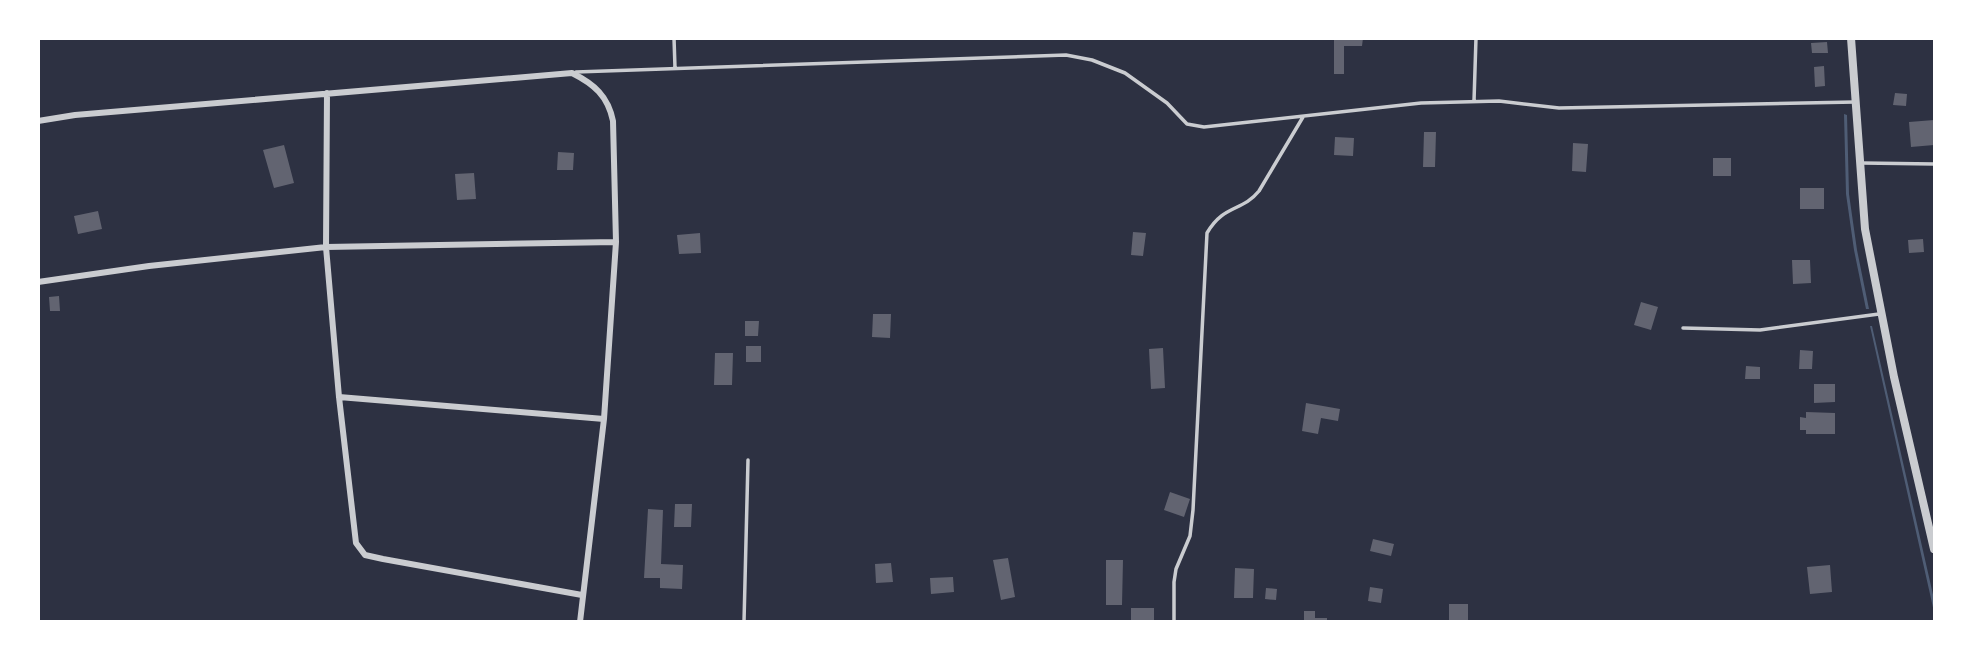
<svg xmlns="http://www.w3.org/2000/svg" width="1973" height="660" font-family="'Roboto Condensed',sans-serif">
	<style>
		.water { fill: #4f5d75 }
		.building { fill: #626471 }
		.lines { fill: none; stroke-linecap: round; stroke-linejoin: round }
		.service { stroke: #caccd0; stroke-width: 3.5 }
		.minor { stroke: #caccd0; stroke-width: 6 }
		.tertiary { stroke: #caccd0; stroke-width: 8 }
	</style>
	<rect width="100%" height="100%" fill="#2d3142"/>
	<path class="water" d="M1844,114L1847,115L1849,194L1857,250L1869,309H1866L1854,250L1846,194Z
		M1870,326H1872L1934,599V612Z"/>
	<path class="building" d="M1334,38H1363L1362,46H1344V74H1334Z
		M1827,42L1828,53H1812L1811,43Z
		M1824,66L1825,86L1815,87L1814,67Z
		M1895,93L1907,94L1906,106L1893,105Z
		M1934,120V145L1911,147L1909,122Z
		M1424,132H1436L1435,167H1423Z
		M1335,137L1354,138L1353,156L1334,155Z
		M1573,143L1588,144L1586,172L1572,171Z
		M284,145L294,183L274,188L263,150Z
		M558,152L574,153L573,170H557Z
		M1713,158H1731V176H1713Z
		M474,173L476,199L457,200L455,174Z
		M1800,188H1824V209H1800Z
		M98,211L102,229L78,234L74,216Z
		M1133,232L1146,233L1143,256L1131,255Z
		M700,233L701,253L679,254L677,235Z
		M1923,239L1924,252L1909,253L1908,240Z
		M1792,260H1810L1811,283L1793,284Z
		M59,296L60,311H50L49,297Z
		M1641,302L1658,307L1651,330L1634,325Z
		M873,314H891L890,338L872,337Z
		M745,321H759L758,336H745Z
		M746,346H761V362H746Z
		M1163,348L1165,388L1151,389L1149,349Z
		M1800,350L1813,351L1812,369H1799Z
		M715,353H733L732,385H714Z
		M1746,366L1760,367V379H1745Z
		M1814,384H1835V402L1814,403Z
		M1306,403L1340,409L1338,421L1321,418L1318,434L1302,431Z
		M1806,412L1835,413V434H1806V430H1800V417L1806,418Z
		M1170,492L1190,499L1184,517L1164,510Z
		M675,504H692L691,527H674Z
		M648,509L663,510L661,564L683,565L682,589L660,588V578H644Z
		M1373,539L1394,544L1391,556L1370,551Z
		M1008,558L1015,597L1001,600L993,560Z
		M1106,560H1123L1122,605H1106Z
		M891,563L893,582L876,583L875,564Z
		M1830,565L1832,592L1810,594L1807,567Z
		M1235,568L1254,569L1253,598H1234Z
		M953,577L954,592L931,594L930,578Z
		M1370,587L1383,589L1381,603L1368,601Z
		M1266,588L1277,589L1276,600L1265,599Z
		M1449,604H1468V622H1449Z
		M1131,608H1154V622H1131Z
		M1304,611H1315V618H1327V622H1304Z"/>
	<g class="lines">
		<path class="service" d="M674,38L675,68
			M576,72L1066,55L1092,60L1125,73L1167,103L1187,124L1204,127L1421,103L1499,101L1559,108L1855,102
			M1474,101L1476,38
			M1862,163L1934,164
			M1683,328L1760,330L1879,314
			M744,622L748,460
			M1174,622V582L1176,569L1190,536L1193,510L1207,233C1224,204 1242,212 1259,191L1303,117"/>
		<path class="minor" d="M327,93L326,247L339,397L356,543L365,555L383,559L582,595
			M38,121L75,115L572,73C594,84 608,96 613,121L616,242L604,419L580,622
			M38,282L149,266L326,247L616,242
			M339,397L604,419"/>
		<path class="tertiary" d="M1851,38L1865,229L1894,377L1934,549"/>
	</g>
	<rect width="1973" height="660" fill="none" stroke="#ffffff" stroke-width="80"/>
</svg>
